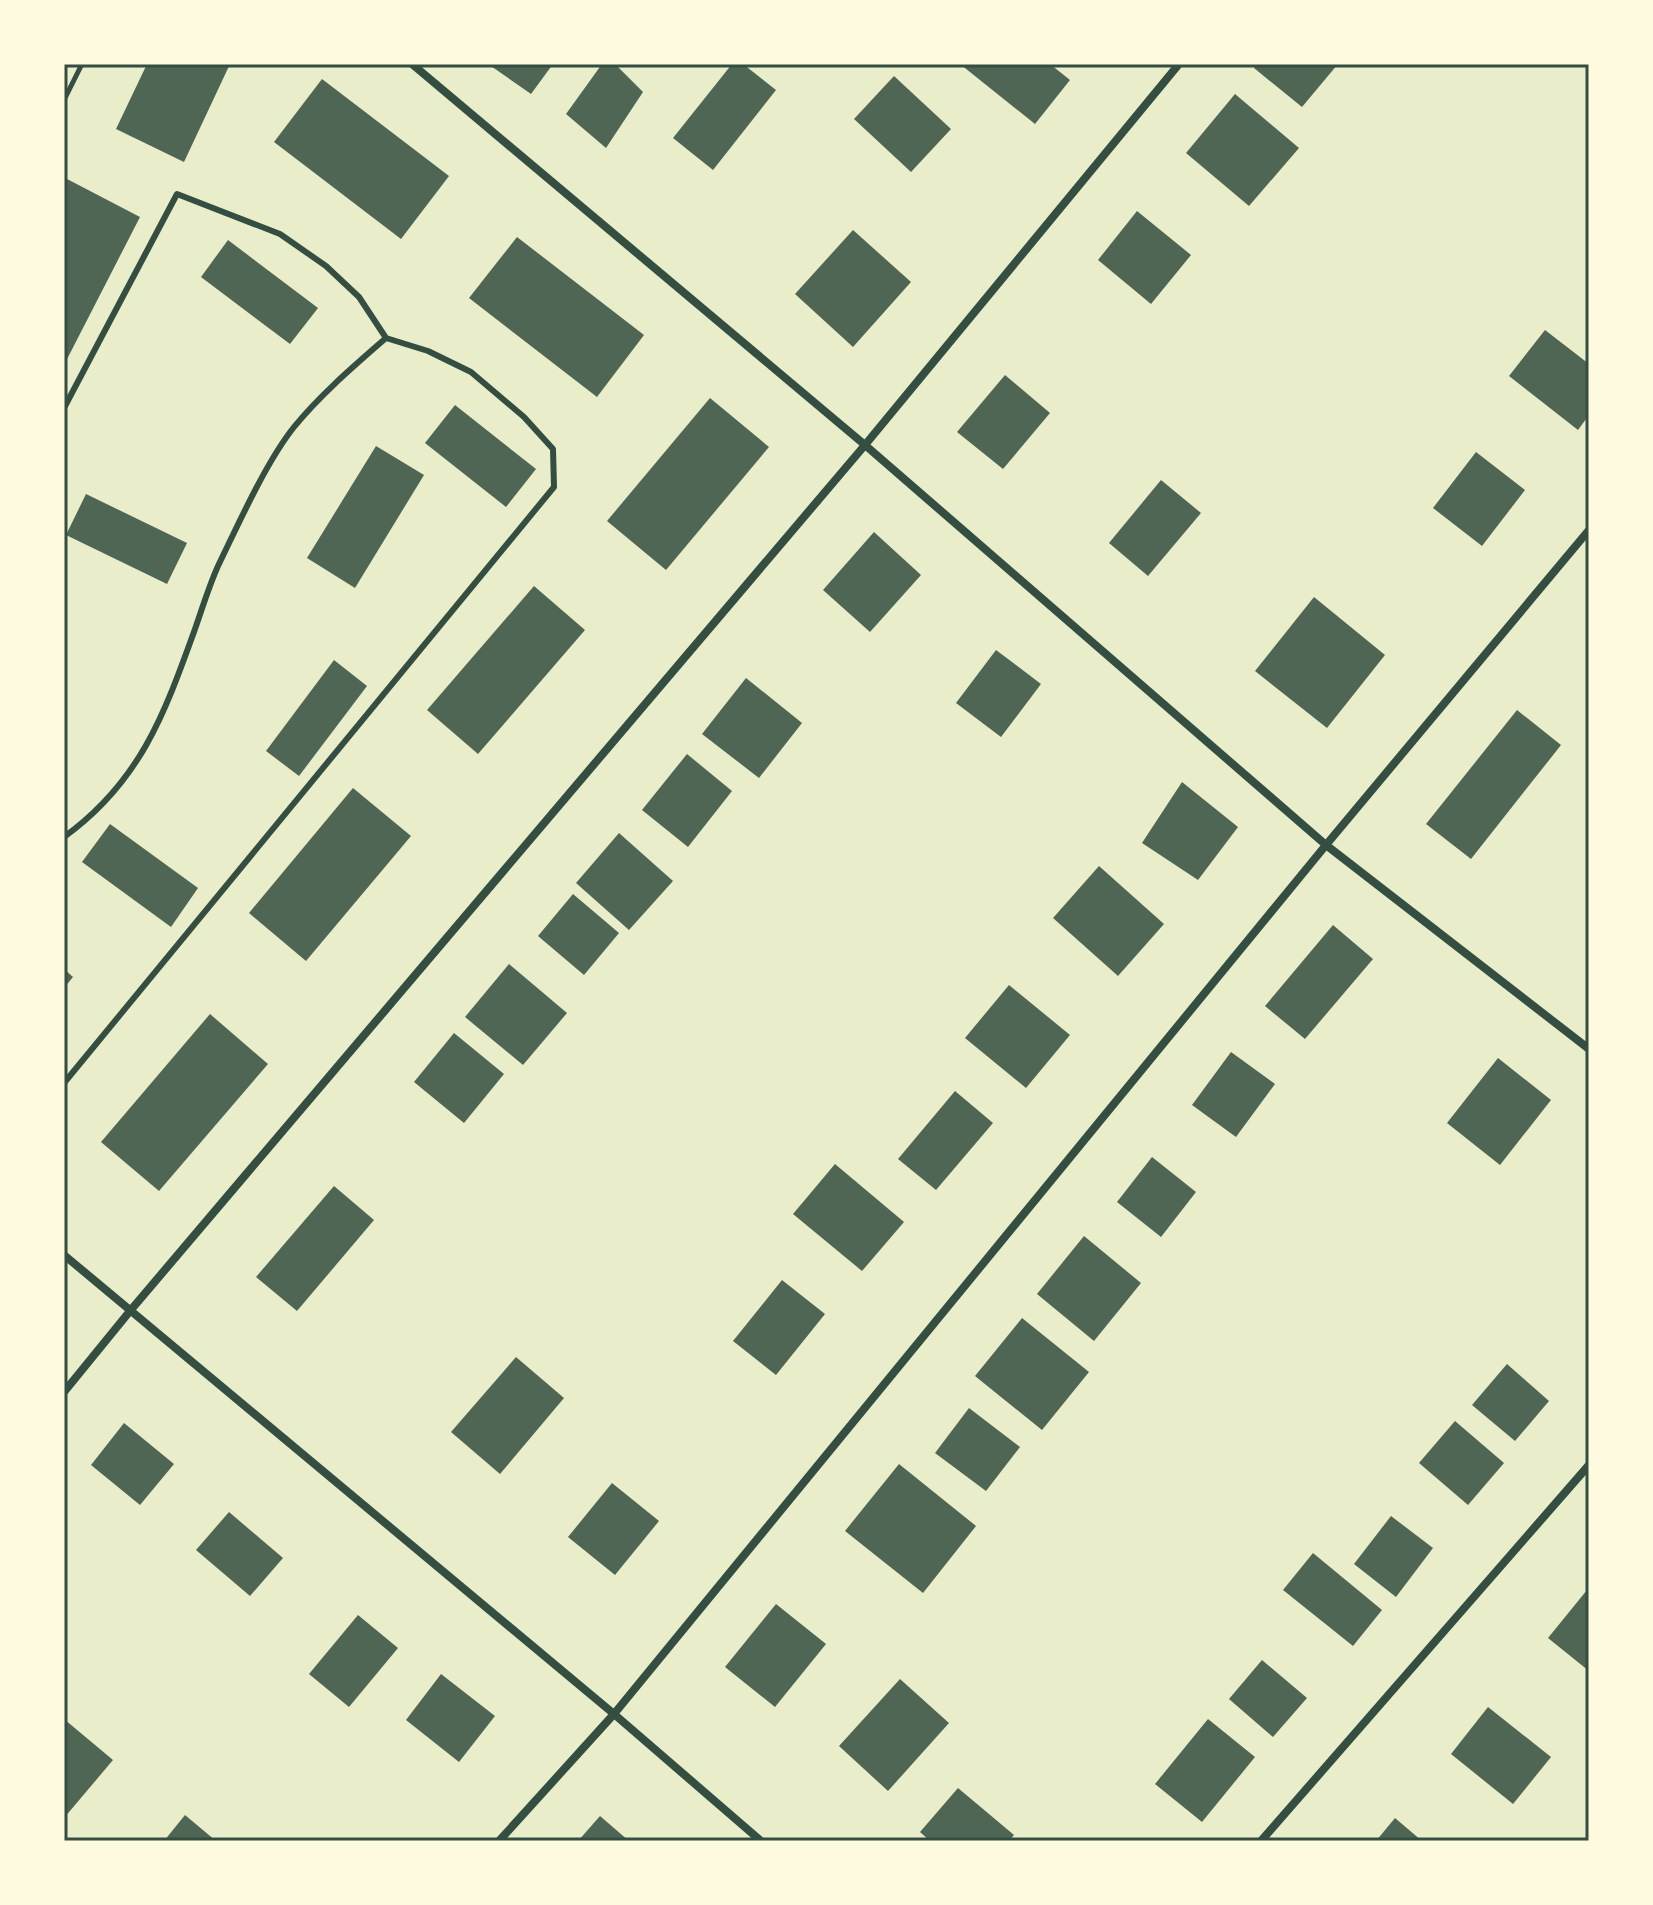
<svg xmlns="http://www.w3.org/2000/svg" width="1653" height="1905" font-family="Lora,serif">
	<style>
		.building { fill: #4f6655 }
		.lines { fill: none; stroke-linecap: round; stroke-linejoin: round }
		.path { stroke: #344e41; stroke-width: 5 }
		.service { stroke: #344e41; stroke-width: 6 }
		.minor { stroke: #344e41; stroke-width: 8 }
		.neatline { fill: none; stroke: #344e41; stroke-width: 3 }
	</style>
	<rect width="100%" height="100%" fill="#e9edc9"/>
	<path class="building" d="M147,64H230L184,162L116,129Z
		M488,64H553L531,94Z
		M602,64H615L643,92L606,148L566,114Z
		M732,64H743L776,90L713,170L673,138Z
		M960,64H1050L1070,80L1035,124Z
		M1257,64H1338L1302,107L1254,68Z
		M894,76L951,129L911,172L854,119Z
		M322,79L449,176L401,239L274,142Z
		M1235,94L1299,148L1249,206L1186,153Z
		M67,179L140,217L64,365V184Z
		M1137,211L1191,255L1151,304L1098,260Z
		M853,230L911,282L853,347L795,294Z
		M517,237L644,335L597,397L469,298Z
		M228,240L318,308L290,344L201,277Z
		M1545,330L1589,364V415L1578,430L1509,376Z
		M1005,375L1050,413L1003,469L957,432Z
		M710,398L769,447L666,570L607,521Z
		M455,405L536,469L506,507L425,443Z
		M376,446L424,475L355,588L307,558Z
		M1476,452L1525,490L1482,546L1433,508Z
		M1161,480L1201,513L1148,576L1109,543Z
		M86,494L187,543L167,584L66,535Z
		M874,532L921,575L870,632L823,590Z
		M534,586L585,630L478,754L427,710Z
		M1314,597L1385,655L1327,728L1255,671Z
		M996,650L1041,684L1001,737L956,703Z
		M334,660L367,686L299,776L266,751Z
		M746,678L802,723L759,778L702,734Z
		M1517,710L1561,745L1471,859L1426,824Z
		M687,754L732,791L688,847L642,810Z
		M1182,782L1238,827L1198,880L1142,843Z
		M353,788L411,836L306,961L249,913Z
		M110,824L198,888L171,927L82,862Z
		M619,833L673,881L629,930L576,883Z
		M1099,866L1164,924L1118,976L1053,918Z
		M573,894L619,933L584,975L538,936Z
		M1333,925L1373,959L1305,1039L1265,1006Z
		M509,964L567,1013L523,1065L465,1017Z
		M64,969L73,977L64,988Z
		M1009,985L1070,1035L1026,1088L965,1038Z
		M210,1014L268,1064L159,1191L101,1142Z
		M454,1033L504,1074L464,1123L414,1082Z
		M1231,1052L1275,1084L1236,1137L1192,1105Z
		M1498,1058L1551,1100L1500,1165L1447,1123Z
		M955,1091L993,1123L936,1190L898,1159Z
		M1152,1157L1196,1192L1161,1237L1117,1202Z
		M835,1164L904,1222L862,1271L793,1214Z
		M334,1186L374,1220L297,1311L256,1277Z
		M1084,1236L1141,1283L1094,1341L1037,1294Z
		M782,1280L825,1314L776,1375L733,1341Z
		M1022,1318L1089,1372L1042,1430L975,1376Z
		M516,1357L564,1398L500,1474L451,1432Z
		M1507,1364L1549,1401L1515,1441L1472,1405Z
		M969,1408L1020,1447L986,1491L935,1453Z
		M1455,1421L1504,1463L1468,1505L1419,1463Z
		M124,1423L174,1464L140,1505L91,1465Z
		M899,1464L976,1526L923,1593L845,1531Z
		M612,1483L659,1521L615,1575L568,1537Z
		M229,1512L283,1558L250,1596L196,1550Z
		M1391,1516L1433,1548L1396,1597L1354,1564Z
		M1313,1553L1382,1610L1353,1646L1283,1590Z
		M1587,1590L1589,1592V1671L1548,1638Z
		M776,1604L826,1644L775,1707L725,1667Z
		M358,1615L398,1648L349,1707L309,1674Z
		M1262,1660L1307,1698L1273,1737L1229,1699Z
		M441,1674L495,1716L459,1762L406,1720Z
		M900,1679L949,1723L888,1791L839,1746Z
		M1488,1707L1551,1757L1513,1804L1451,1754Z
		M64,1719L113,1760L64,1818Z
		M1208,1719L1255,1757L1202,1822L1155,1784Z
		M958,1788L1014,1835L1009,1841H930L920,1832Z
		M185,1815L216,1841H164Z
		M600,1816L629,1841H578Z
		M1395,1818L1422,1841H1376Z"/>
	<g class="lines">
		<path class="path" d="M64,100L82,64"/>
		<path class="service" d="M64,408L177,194L280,234L326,266L359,297L386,338L428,351L471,372L524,417L553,449L554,487L64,1083
			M64,837C140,782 164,715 195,629C202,609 209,586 218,566C238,525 266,462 294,427C321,394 354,366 386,338"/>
		<path class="minor" d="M412,64L865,445L1326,845L1589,1049
			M64,1255L614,1714L761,1841
			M64,1392L130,1311L865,445L1179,64
			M499,1841L614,1714L1326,845L1589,530
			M1261,1841L1589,1465"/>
	</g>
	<rect width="1653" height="1905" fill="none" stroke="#fefae0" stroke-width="132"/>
	<rect x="66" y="66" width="1521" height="1773" class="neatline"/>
</svg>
